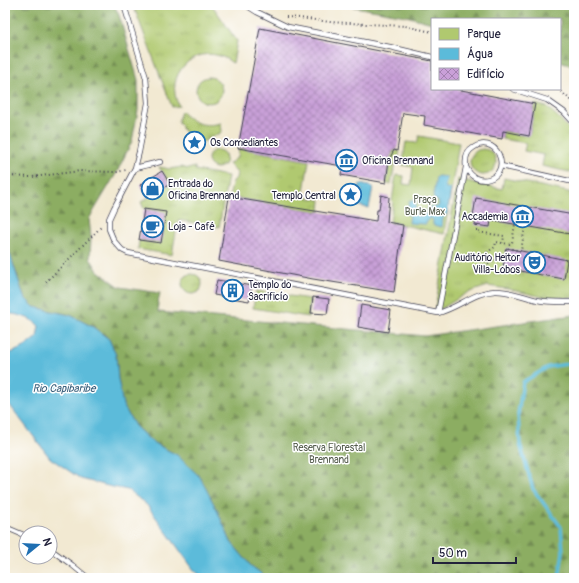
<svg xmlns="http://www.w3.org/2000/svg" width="579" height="583" font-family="Pangolin,sans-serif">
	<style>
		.grass { fill: url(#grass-tufts); stroke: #697655 }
		.forest { fill: url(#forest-firs); stroke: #57684e }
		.park { fill: #b0c96f; stroke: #697655 }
		.water { fill: #5bbbda; stroke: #3e6e8a }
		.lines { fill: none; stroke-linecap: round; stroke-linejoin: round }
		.stream { stroke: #5bbbda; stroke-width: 3.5 }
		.building { fill: url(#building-cross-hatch) }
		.lane-casing { stroke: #414052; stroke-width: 6 }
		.path { stroke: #414052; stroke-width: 2; stroke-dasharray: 1 3; stroke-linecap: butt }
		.lane { stroke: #fff; stroke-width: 4.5 }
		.labels { text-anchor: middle; stroke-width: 3; stroke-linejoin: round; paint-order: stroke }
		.poi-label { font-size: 10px; fill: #22223b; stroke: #fff; text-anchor: start }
		.park-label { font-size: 10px; fill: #545c4d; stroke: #fff }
		.water-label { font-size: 11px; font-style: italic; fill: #395f7b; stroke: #fff }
	</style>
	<defs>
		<pattern id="grass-tufts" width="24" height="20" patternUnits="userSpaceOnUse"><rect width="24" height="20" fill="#b0c96f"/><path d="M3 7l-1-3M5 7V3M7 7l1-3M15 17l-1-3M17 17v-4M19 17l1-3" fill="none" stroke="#97ac61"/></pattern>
		<pattern id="forest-firs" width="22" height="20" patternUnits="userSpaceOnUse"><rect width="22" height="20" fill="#8cad62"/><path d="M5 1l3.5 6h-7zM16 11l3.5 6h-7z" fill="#728c52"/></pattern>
		<pattern id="building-cross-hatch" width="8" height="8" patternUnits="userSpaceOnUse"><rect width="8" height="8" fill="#c9a0d8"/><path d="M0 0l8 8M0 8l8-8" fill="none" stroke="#a382b0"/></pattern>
	</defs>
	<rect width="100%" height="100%" fill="#fff"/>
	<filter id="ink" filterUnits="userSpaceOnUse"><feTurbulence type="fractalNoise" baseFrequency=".025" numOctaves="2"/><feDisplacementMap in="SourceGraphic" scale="8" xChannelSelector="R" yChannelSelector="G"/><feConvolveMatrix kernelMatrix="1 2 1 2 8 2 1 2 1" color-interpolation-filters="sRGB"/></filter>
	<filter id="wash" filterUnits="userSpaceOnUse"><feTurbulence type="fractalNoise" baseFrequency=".012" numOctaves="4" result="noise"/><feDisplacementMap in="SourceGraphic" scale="16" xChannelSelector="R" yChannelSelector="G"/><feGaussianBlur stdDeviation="0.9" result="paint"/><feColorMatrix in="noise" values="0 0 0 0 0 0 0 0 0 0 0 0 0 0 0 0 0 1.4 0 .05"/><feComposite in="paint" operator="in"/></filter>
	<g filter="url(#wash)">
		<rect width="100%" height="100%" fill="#f2e9d2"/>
		<path class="grass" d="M133,5H212L237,41L233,63C230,62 228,59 225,58C194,43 163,76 179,106L172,107Z
			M196 90a13 13 0 1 1 26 0a13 13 0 1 1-26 0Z
			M535,104L547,107L560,119L574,135V173L542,166L544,155L524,151L526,143L502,139L503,131L529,136Z
			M181,111C193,124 204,127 221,123L222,132L202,142L185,133L178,121Z
			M239,148L309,161L303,197L321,200L320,212L229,197L233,181L236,178L237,173L229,164L238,157Z
			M470 162a13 13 0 1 1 26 0a13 13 0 1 1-26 0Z
			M208 159a9 9 0 1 1 18 0a9 9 0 1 1-18 0Z
			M159,167L170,169L181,167L188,169L195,167V170L228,176L219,227L178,220L172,255L138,249L139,240L161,243L166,213L144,209L141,202L170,184Z
			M504,178L573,193L574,190V298L543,297L508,289L488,286L467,293L441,309L435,308L458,179L502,189Z
			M182 284a10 10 0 1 1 20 0a10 10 0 1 1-20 0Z
			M256,291L310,299L308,317L253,308Z"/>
		<path class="forest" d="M5,5H114L119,15L138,80V110L132,141L117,172L89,219L91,237L90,258L98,271L120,287L160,293L158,303V312L425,336L574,315V578H268L251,566L231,542L217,510L177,455L152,442L135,426L123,405L118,379L116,355L109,339L93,327L70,315L51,311L34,307L24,297L9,251L5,246Z
			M343,5H574V69L569,65L560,62V19H432V23L406,16Z"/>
		<path class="park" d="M419,136L459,143L444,234L390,222L393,202L392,201L396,175L404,176L403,184L411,185L413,167L402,165L406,142L417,143Z
			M394,150L400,151L397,164H395L391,184H386L389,160Z"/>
		<path class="water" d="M438,176L447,177L445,185L446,188L451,189L447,214L443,218L442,227L433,225V220L431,218L428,219L426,224H425L409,223L410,215L406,214L409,201L410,200L416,201L415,214L420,216L426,214L428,207H437L439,205L438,201L434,199L433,197L436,177Z
			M360,184L373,187L369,208L345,203V200L357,203L358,197H361L362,190L359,189Z
			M5,246L9,251L24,297L34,307L51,311L70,315L93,327L109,339L116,355L118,379L123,405L135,426L152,442L177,455L200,477L217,510L231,542L251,566L268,578H203L194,570L147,505L128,490L108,486L81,479L50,458L5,399V351L11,353L24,347L37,337L39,326C31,317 16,314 5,313Z"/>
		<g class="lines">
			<path class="stream" d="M267,5L268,8
				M559,578L563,552L561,527L533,489L520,444L518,414L523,382L548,367L574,363"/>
		</g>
		<g id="blocks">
			<path class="building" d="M260,28L432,61V89H456L535,104L529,136L503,131L502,139L424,125L425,116L403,113L397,151L394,150L389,160L386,183L341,175L342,166L238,148Z
				M162,171L170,184L148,198L140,185Z
				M381,195L389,197L387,222L403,225L394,292L313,279L219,261L229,197L376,221L377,210H379Z
				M476,198L574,215L570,234L491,220L490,227L475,225L476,217L473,216Z
				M144,209L166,212L161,243L139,240Z
				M506,248L567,260L564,279L503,268Z
				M217,280L252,286L249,301L214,295Z
				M313,297L329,299L327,314L311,313Z
				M361,305L391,310L388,332L358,327Z"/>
		</g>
	</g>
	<g filter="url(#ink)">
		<use href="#blocks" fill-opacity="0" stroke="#414052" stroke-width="1"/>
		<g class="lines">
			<defs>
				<path id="lane" d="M124,5L146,78L148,103L139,152L135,168L114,208L109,219V229L114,241L122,250L128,253L438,313C458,308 474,292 495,291C510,290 529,299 543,301C553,302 564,302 574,302
					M246,5L257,12L288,27L390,47L432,57
					M513,89L547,100L564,112L574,123
					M501,166L574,182
					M135,168L160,162
					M438,313L466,167C465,159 466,152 473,148C478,144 485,143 491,146C495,148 499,153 500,158C506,179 476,190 466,167
					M5,527L26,536
					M50,549L72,565L88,578"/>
			</defs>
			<use href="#lane" class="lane-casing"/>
			<path class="path" d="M286,17L300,18L330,22L405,26L432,32
				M558,89L574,103
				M5,176L32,177L80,171L117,172L126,170
				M515,224L525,226L521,251L506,248L505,255L488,264L483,255L495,247L496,242L509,244L512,243Z
				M477,226V232L504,236L503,243
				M46,282L102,226"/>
			<use href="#lane" class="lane"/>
		</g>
	</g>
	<defs>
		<symbol id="sight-ring" viewBox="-11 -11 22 22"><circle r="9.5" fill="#fff" stroke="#1f6fb2" stroke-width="1.5"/><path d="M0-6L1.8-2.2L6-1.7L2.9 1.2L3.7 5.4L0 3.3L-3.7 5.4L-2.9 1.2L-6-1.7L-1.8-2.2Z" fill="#1f6fb2"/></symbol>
		<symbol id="museum-ring" viewBox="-11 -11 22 22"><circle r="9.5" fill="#fff" stroke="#1f6fb2" stroke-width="1.5"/><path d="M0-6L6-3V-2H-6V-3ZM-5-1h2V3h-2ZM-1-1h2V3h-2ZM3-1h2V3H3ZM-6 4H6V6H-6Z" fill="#1f6fb2"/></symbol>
		<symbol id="shop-ring" viewBox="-11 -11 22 22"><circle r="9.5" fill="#fff" stroke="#1f6fb2" stroke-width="1.5"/><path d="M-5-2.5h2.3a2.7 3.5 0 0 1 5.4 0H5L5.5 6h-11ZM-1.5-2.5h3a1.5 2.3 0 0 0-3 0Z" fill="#1f6fb2"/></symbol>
		<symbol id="cafe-ring" viewBox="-11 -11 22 22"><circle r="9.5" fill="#fff" stroke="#1f6fb2" stroke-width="1.5"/><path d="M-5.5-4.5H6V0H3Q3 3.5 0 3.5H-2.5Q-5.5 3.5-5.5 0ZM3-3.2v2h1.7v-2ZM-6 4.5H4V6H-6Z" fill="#1f6fb2"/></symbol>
		<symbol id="theatre-ring" viewBox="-11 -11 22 22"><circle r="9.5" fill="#fff" stroke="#1f6fb2" stroke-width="1.5"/><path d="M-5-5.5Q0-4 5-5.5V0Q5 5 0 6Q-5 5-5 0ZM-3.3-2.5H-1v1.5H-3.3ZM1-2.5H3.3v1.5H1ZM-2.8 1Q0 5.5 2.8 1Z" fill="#1f6fb2"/></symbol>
		<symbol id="building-ring" viewBox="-11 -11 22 22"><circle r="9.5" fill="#fff" stroke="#1f6fb2" stroke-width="1.5"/><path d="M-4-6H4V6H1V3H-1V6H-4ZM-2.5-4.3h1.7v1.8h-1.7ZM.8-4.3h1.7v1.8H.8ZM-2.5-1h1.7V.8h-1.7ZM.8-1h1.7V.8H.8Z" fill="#1f6fb2"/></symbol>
	</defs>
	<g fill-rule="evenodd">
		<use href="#sight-ring" x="182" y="130" width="25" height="25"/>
		<use href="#museum-ring" x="334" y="148" width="25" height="25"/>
		<use href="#shop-ring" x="140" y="176" width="25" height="25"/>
		<use href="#sight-ring" x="338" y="182" width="25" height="25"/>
		<use href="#museum-ring" x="510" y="204" width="25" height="25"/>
		<use href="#cafe-ring" x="140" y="214" width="25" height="25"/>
		<use href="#theatre-ring" x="522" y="250" width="25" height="25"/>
		<use href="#building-ring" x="220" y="278" width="25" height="25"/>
	</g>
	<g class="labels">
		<g class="poi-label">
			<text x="210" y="146">Os Comediantes</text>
			<text x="362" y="164">Oficina Brennand</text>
			<text x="168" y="187">Entrada do<tspan x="168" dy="12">Oficina Brennand</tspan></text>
			<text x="336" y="199" text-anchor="end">Templo Central</text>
			<text x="508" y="220" text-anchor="end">Accademia</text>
			<text x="168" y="230">Loja - Café</text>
			<text x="520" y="261" text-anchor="end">Auditório Heitor<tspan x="520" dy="12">Villa-Lobos</tspan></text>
			<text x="248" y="288">Templo do<tspan x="248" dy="12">Sacrificío</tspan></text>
		</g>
		<g class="park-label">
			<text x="425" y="203">Praça<tspan x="425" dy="12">Burle Max</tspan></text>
			<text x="329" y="451">Reserva Florestal<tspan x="329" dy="12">Brennand</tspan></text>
		</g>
		<g class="water-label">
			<text x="64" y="392">Rio Capibaribe</text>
		</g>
	</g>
	<rect width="579" height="583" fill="none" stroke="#fff" stroke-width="20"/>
	<rect x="431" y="18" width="130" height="72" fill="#ffffff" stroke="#a7a7b1"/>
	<rect x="439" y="28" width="20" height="12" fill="#b0c96f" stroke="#a7a7b1"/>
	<text x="467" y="38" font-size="12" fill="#22223b">Parque</text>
	<rect x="439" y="48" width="20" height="12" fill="#5bbbda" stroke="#a7a7b1"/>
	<text x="467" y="58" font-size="12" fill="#22223b">Água</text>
	<rect x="439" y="68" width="20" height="12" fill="url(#building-cross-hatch)" stroke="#a7a7b1"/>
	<text x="467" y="78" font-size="12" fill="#22223b">Edifício</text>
	<g transform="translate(38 545) rotate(72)"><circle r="19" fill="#ffffff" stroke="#a7a7b1"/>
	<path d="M0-3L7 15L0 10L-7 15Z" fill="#1f6fb2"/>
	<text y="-6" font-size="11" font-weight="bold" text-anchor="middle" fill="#22223b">N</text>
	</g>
	<path d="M433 557v6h83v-6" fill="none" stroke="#22223b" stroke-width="2"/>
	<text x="439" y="557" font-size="12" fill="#22223b" stroke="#ffffff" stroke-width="3" paint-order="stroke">50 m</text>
</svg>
